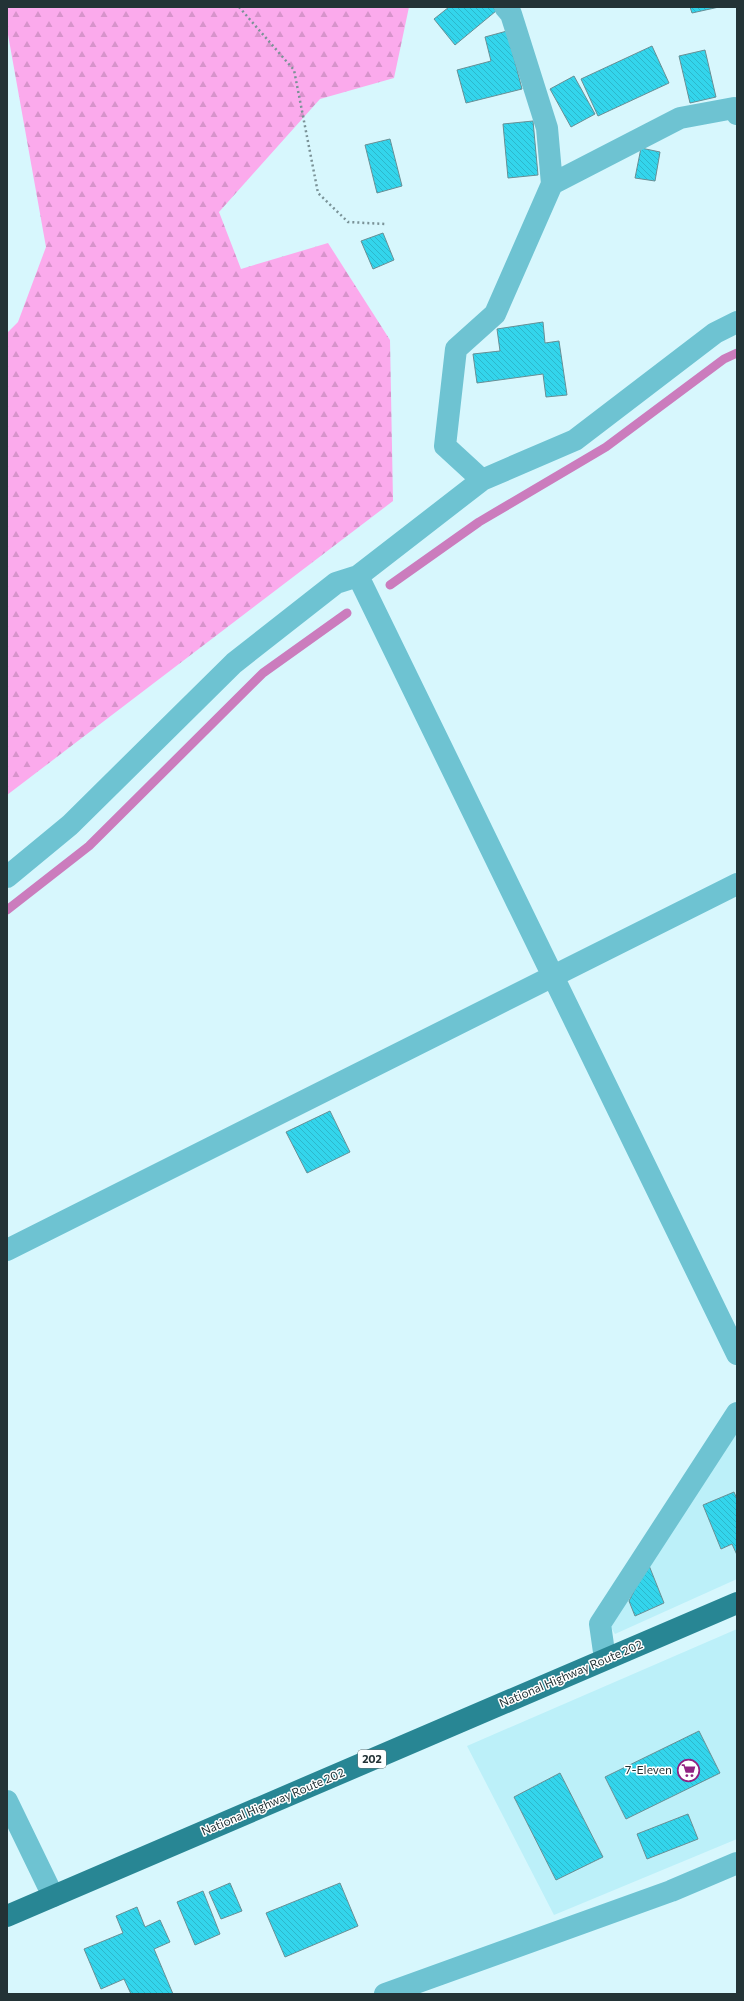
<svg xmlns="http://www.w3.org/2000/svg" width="744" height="2001" font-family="Commissioner,sans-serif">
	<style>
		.built { fill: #bcf0f9 }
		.forest { fill: url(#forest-firs) }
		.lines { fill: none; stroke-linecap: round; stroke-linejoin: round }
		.stream { stroke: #cb7cbd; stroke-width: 9 }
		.building { fill: url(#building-back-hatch); stroke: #688f95 }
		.path { stroke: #7a9297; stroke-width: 2.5; stroke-dasharray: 2 3; stroke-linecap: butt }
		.minor { stroke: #6ec3d2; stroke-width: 22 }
		.trunk { stroke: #288694; stroke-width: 22 }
		.labels { text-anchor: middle; stroke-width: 3; stroke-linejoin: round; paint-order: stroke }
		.shield { fill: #fff; stroke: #657072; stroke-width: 1 }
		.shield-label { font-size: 11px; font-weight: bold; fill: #233336 }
		.street-label { font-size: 12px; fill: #233336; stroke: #fff }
		.poi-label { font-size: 12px; fill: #233336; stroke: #fff; text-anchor: end }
	</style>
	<defs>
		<pattern id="forest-firs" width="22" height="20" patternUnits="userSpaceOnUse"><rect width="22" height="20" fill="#fbaaec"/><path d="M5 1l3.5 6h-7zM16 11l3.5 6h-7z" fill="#d793cb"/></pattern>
		<pattern id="building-back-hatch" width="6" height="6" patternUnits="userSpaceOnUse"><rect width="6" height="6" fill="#33d5ec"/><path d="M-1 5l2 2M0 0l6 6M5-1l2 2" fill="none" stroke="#2db7cb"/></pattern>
	</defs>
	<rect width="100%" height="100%" fill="#d7f7fd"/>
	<path class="built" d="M737,1430V1579L615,1634L598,1607Z
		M737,1629V1839L554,1915L467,1746Z"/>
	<path class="forest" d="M7,7H409L394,78L320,99L219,212L241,269L328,243L390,340L393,501L7,795V333L18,322L46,247L7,29Z"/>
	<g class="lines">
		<path class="stream" d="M390,585L479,522L606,447L724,359L737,353
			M7,910L89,846L263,673L347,613"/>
	</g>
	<path class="building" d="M449,7H493L496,11L455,45L434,19Z
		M690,7H719L692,13Z
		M507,31L522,89L466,103L457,70L491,61L485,37Z
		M652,46L669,83L598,116L581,79Z
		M705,50L716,97L690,103L679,56Z
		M574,76L595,114L571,127L550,89Z
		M533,121L538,175L508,178L503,124Z
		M390,139L402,186L377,193L365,145Z
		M641,148L660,152L655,181L635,178Z
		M383,233L394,260L373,269L361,241Z
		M543,322L545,343L559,341L567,395L546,397L543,374L477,383L473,354L500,351L497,329Z
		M330,1111L350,1152L307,1173L286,1132Z
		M734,1492L737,1499V1555L732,1544L721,1549L703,1505Z
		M648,1563L664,1603L635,1616L629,1601Z
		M699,1731L720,1773L626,1819L605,1777Z
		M560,1773L603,1857L556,1880L514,1797Z
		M688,1814L698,1839L647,1859L637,1834Z
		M230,1883L242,1911L221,1919L209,1892Z
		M340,1883L358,1926L285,1957L266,1913Z
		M203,1891L220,1934L195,1945L177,1902Z
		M137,1907L145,1927L160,1920L170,1942L154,1949L173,1994H131L124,1979L101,1989L84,1949L123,1933L116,1916Z"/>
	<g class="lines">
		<path class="path" d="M239,7L294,70L318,193L348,222L385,224"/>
		<path class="minor" d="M552,184L680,118L734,108L737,114
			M482,480L445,446L456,349L495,314L552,184L547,128L511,14L505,7
			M358,576L737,1354
			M7,877L70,825L234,663L336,583L358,576L482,480L575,440L715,333L737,322
			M7,1250L737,884
			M605,1659L600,1624L737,1413
			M7,1801L53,1896
			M385,1994L671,1891L737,1863"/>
		<path class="trunk" d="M7,1916L737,1603"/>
	</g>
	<defs>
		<symbol id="supermarket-ring" viewBox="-11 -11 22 22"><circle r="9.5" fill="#fff" stroke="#912283" stroke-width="1.5"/><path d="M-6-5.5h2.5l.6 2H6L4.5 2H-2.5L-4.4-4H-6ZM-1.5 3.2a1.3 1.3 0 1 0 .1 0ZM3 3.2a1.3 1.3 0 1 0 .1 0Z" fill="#912283"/></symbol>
	</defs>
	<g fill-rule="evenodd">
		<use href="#supermarket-ring" x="676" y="1758" width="25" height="25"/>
	</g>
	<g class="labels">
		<rect class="shield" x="358" y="1750" width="28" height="18" rx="3"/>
		<g class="shield-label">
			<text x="372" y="1763">202</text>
		</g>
		<g class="street-label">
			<text transform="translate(571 1674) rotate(-23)" y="4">National Highway Route 202</text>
			<text transform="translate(273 1802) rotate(-23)" y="4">National Highway Route 202</text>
		</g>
		<g class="poi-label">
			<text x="672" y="1774">7-Eleven</text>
		</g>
	</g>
	<rect width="744" height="2001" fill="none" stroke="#233336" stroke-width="16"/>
</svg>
